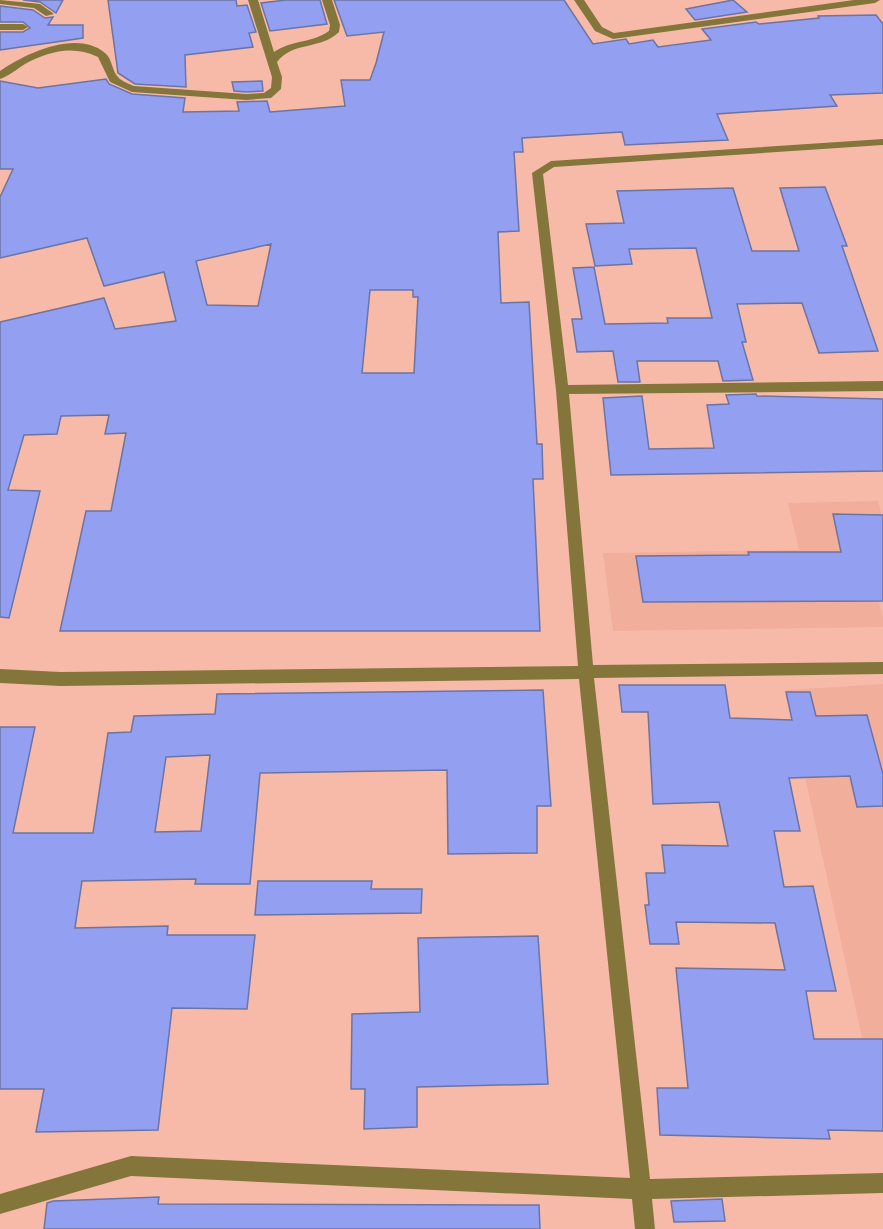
<svg xmlns="http://www.w3.org/2000/svg" width="883" height="1229" font-family="Raleway,sans-serif">
	<style>
		.built { fill: #f1ae9a }
		.building { fill: #939ff1; stroke: #6c74a4; stroke-width: 1.5; fill-rule: evenodd }
		.lines { fill: none; stroke-linecap: round; stroke-linejoin: round }
		.minor { fill: #84763b; fill-rule: evenodd }
	</style>
	<rect width="100%" height="100%" fill="#f7baa9"/>
	<path class="built" d="M878,501L883,518L874,585L883,617V627L613,631L603,553L799,550L788,503Z
		M883,684V1134L786,690Z"/>
	<path class="building" d="M23,0H63L56,13L40,2Z
		M108,0H236L237,6L247,5L256,32L249,33L253,47L185,55L186,87L135,84L118,73Z
		M286,0H320L327,24L270,31L261,3Z
		M334,0H564L593,44L626,39L629,44L653,40L658,47L711,40L702,29L756,22L759,24L819,18L818,16L876,15L883,24V93L830,95L837,106L717,114L728,140L625,145L622,132L522,138L523,152H514L519,231L498,232L501,303L529,302L537,444H542L543,479H533L540,631H60L86,511H111L126,433L105,434L109,415L61,416L57,434L24,435L8,490L40,491L9,618L0,617V322L104,298L115,329L176,321L164,272L104,286L87,238L0,258V197L13,169H0V81L38,88L106,79L109,84L132,94L185,98L183,112L239,111L237,102L267,101L270,112L345,106L341,80H370L376,63L384,32L347,36ZM271,244L258,306L207,305L196,261ZM370,290H413V297H418L414,373H362Z
		M733,0L747,12L695,20L686,9Z
		M0,6L33,10L45,18L53,17L48,25H83V38L0,50V32H23L30,28L23,22H0Z
		M262,81L263,91L246,92L234,91L232,82Z
		M825,187L847,246H842L878,351L819,353L802,303L737,304L746,342H742L753,380L723,381L718,361H637L640,382H618L613,351L577,352L572,319H582L573,268L594,267L605,324L668,323L667,318H712L696,248L629,249L632,264L595,266L586,224L624,223L617,191L733,188L752,251H799L780,188Z
		M756,394L757,396L883,399V471L611,475L603,398L642,396L649,449L714,448L707,405L729,404L726,395Z
		M833,514L883,515V601L643,602L636,556L749,555L748,552H841Z
		M619,685H725L730,718L792,720L786,692H810L816,716L867,715L883,774V806L857,807L850,776L789,778L800,831H774L784,887L813,886L836,991H806L814,1039H883V1131L828,1130L830,1139L660,1135L657,1088H688L676,968L785,970L775,923L676,922L679,944H650L645,905H649L646,873H665L662,845L728,846L719,802L653,804L648,712H622Z
		M543,690L551,806H537V853L448,854L447,770L260,773L250,884H195L196,879L82,881L75,928L168,926L167,935H255L247,1009L172,1008L158,1130L36,1132L44,1089H0V727H35L13,833H93L108,733L131,732L134,716L215,714L217,694ZM210,755L201,831L155,832L166,757Z
		M258,881H372L371,889H422L421,913L255,915Z
		M538,936L548,1084L417,1087V1127L364,1129L365,1089H351L352,1014L420,1012L418,938Z
		M159,1197L158,1204L539,1205L540,1229H44L47,1203L53,1201Z
		M722,1199L725,1221L674,1222L671,1201Z"/>
	<g class="lines">
		<path class="minor" d="M0,0L40,4L54,14L46,16L34,8L0,4Z
			M248,0H258L274,52C291,40 313,43 329,31L330,25L322,0H332L340,25L339,32C321,50 293,41 277,62L282,77L281,89L271,98L246,100L132,92L110,82L98,57C73,45 49,51 25,64C17,69 9,76 0,79V71C25,54 76,29 105,53C112,58 112,71 118,77C121,81 129,84 134,86L246,94L264,93L271,88L272,77Z
			M574,0H584L602,27L614,33L854,0H880L875,3L613,39L595,31Z
			M0,24H23L28,27L23,30H0Z
			M883,139V145L554,167L543,174L568,385L883,381V391L569,394L593,665L883,662V674L594,678L650,1179L883,1173V1193L652,1199L655,1229H635L632,1199L131,1176L0,1214V1194L131,1156L630,1178L579,679L61,686L0,683V669L61,672L578,666L556,390L532,173L551,161Z"/>
	</g>
</svg>
